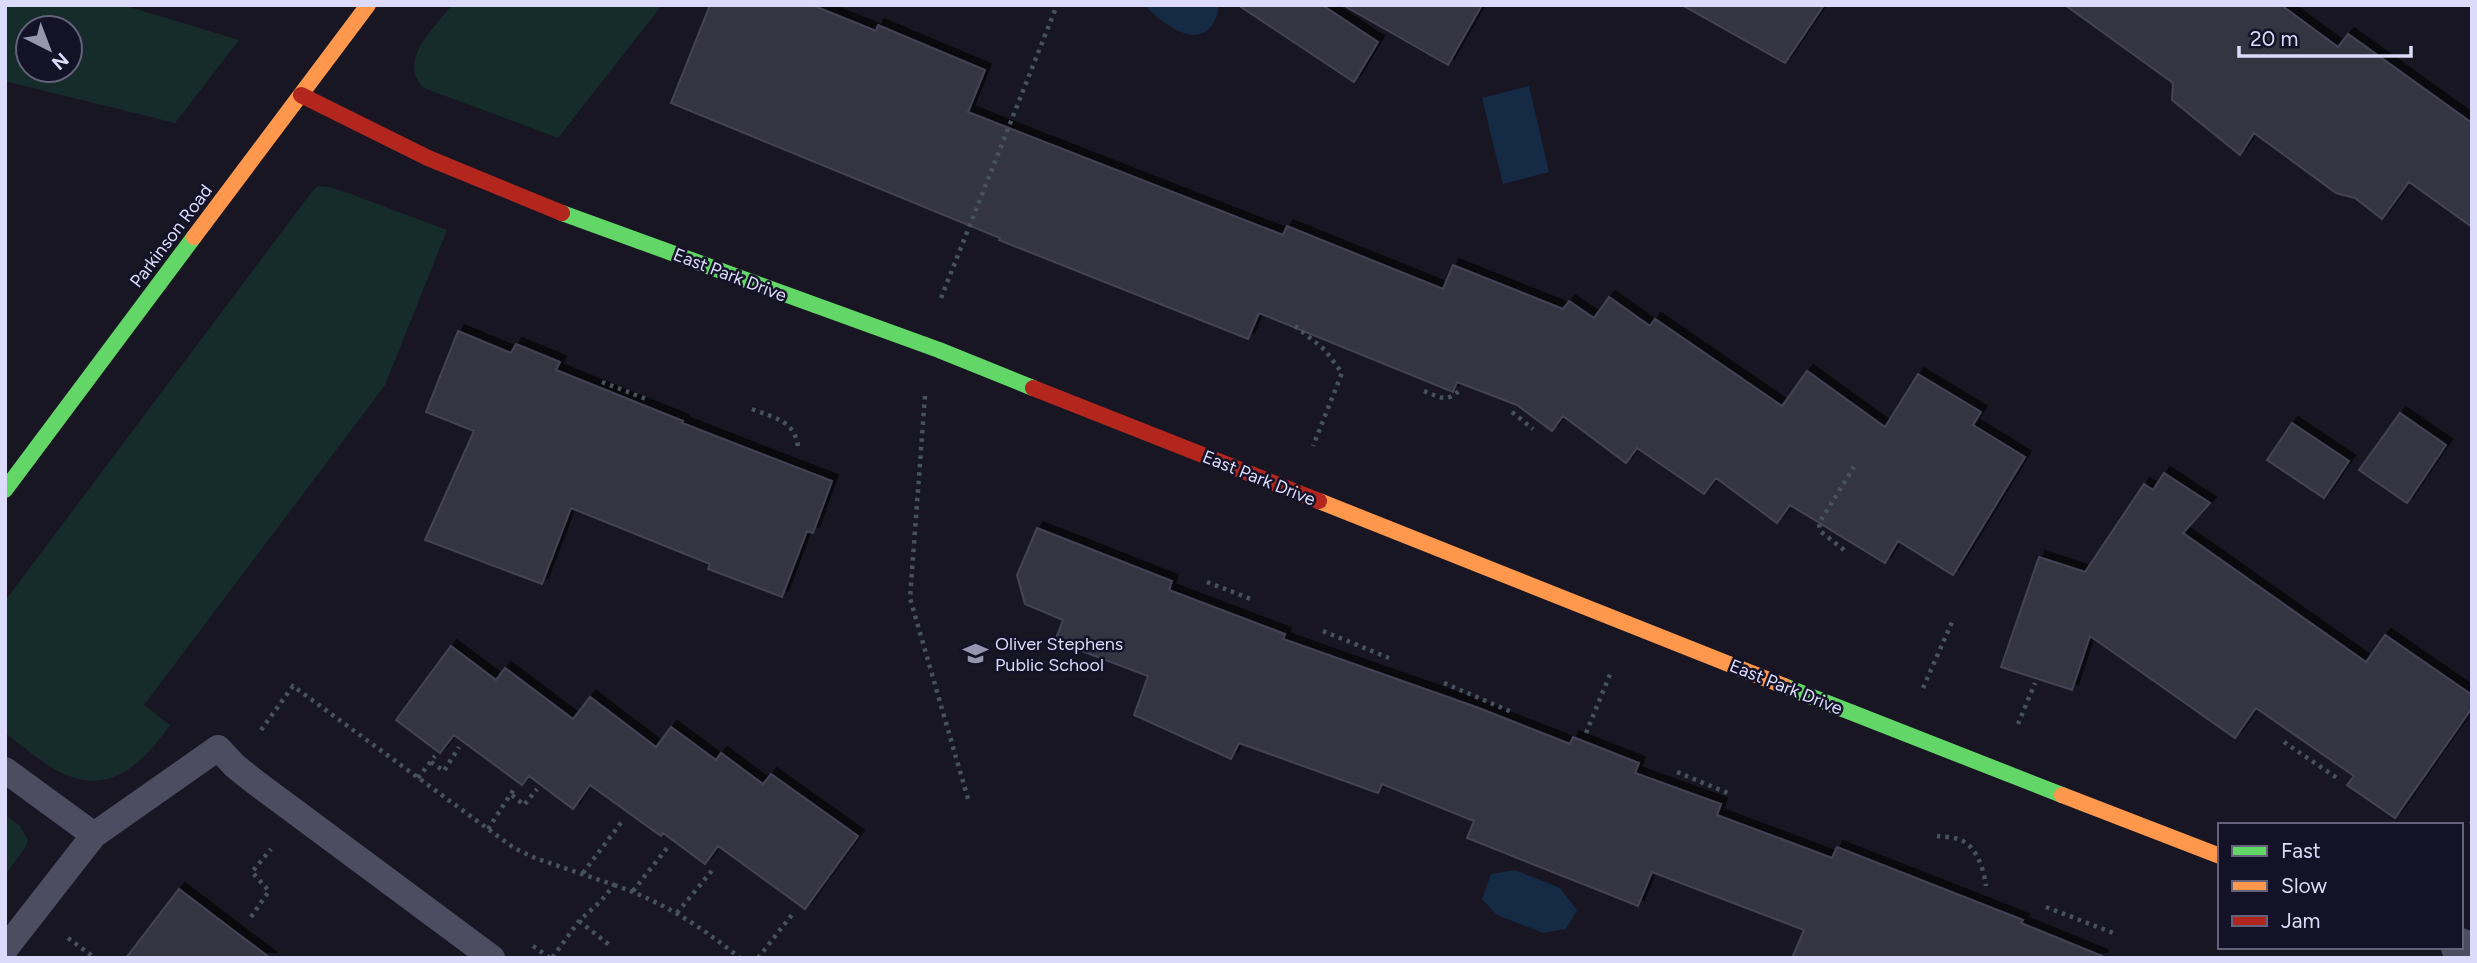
<svg xmlns="http://www.w3.org/2000/svg" width="2477" height="963" font-family="Figtree,sans-serif">
	<style>
		.green { fill: #162c2b; fill-rule: evenodd }
		.water { fill: #142a45 }
		.building { fill: #363443; stroke: #454354; stroke-width: 2; filter: url(#shadow) }
		.lines { fill: none; stroke-linecap: round; stroke-linejoin: round }
		.path { stroke: #47525d; stroke-width: 4.5; stroke-dasharray: 3.5 5; stroke-linecap: butt }
		.lane { stroke: #4d4d61; stroke-width: 26 }
		.street { stroke: #4d4d61; stroke-width: 38 }
		.fast { stroke: #63d668; stroke-width: 16 }
		.slow { stroke: #ff974d; stroke-width: 16 }
		.jam { stroke: #b3261e; stroke-width: 16 }
		.labels { text-anchor: middle; stroke-width: 5; stroke-linejoin: round; paint-order: stroke }
		.street-label { font-size: 18px; fill: #dcdbfb; stroke: #141226 }
		.poi-label { font-size: 18px; fill: #dcdbfb; stroke: #141226; text-anchor: start }
	</style>
	<defs>
		<filter id="shadow"><feDropShadow dx="6" dy="-6" stdDeviation="0" flood-color="#0009"/></filter>
	</defs>
	<rect width="100%" height="100%" fill="#181622"/>
	<path class="green" d="M5,5H123L239,40L175,123L5,81ZM28,28H70V70H28Z
		M452,5H662L558,138L424,88C396,62 435,27 452,5Z
		M318,186L329,187L348,193L447,230L385,385L144,705L170,725C142,764 109,798 58,771C39,761 22,745 5,733V601L311,193Z
		M5,815L20,826L28,840L25,848L5,875Z"/>
	<path class="water" d="M1145,5H1219C1211,57 1167,30 1145,5Z
		M1529,86L1549,172L1503,184L1482,98Z
		M1515,870L1560,888L1577,910L1566,929L1543,933L1497,915L1482,899L1491,874Z"/>
	<path class="building" d="M710,5H812L876,31L878,25L985,70L968,112L1283,235L1287,226L1443,289L1453,265L1563,309L1569,301L1594,318L1609,297L1650,326L1655,319L1782,406L1807,371L1885,427L1918,374L1981,412L1973,425L2025,457L1953,575L1898,541L1885,563L1790,505L1777,523L1716,478L1704,494L1637,448L1626,463L1563,416L1552,431L1517,405L1457,382L1453,392L1259,313L1248,339L999,240L1000,238L671,103Z
		M1238,5H1322L1378,42L1354,82Z
		M1343,5H1482L1448,65Z
		M1682,5H1824L1785,63Z
		M2065,5H2281L2338,47L2348,34L2472,123V227L2409,182L2382,219L2355,198L2336,193L2254,133L2240,155L2172,100L2173,83Z
		M458,331L511,353L516,344L560,362L556,370L683,421L682,423L832,481L813,533L807,531L782,597L708,569L710,564L571,508L542,584L425,540L474,431L426,412Z
		M2400,413L2446,445L2407,503L2359,470Z
		M2292,423L2349,461L2324,498L2267,460Z
		M2164,473L2210,503L2183,533L2366,662L2385,635L2472,695V708L2395,818L2347,785L2354,776L2256,708L2235,738L2090,636L2072,690L2001,667L2039,557L2085,572L2144,484L2153,490Z
		M1037,528L1172,581L1169,590L1285,634L1283,639L1476,707L1570,744L1573,737L1639,763L1635,773L1721,804L1717,815L1832,858L1837,847L2023,920L2021,923L2102,956L2101,958H1792L1804,930L1652,872L1638,906L1467,838L1474,821L1382,784L1378,793L1239,743L1231,759L1134,715L1148,676L1055,641L1063,620L1025,604L1017,575Z
		M451,646L496,680L505,668L573,719L590,697L656,747L671,727L716,760L721,753L763,784L771,774L858,836L805,909L718,846L705,864L663,833L661,836L590,785L573,809L529,776L522,785L454,735L440,753L396,720Z
		M179,889L270,958H126Z"/>
	<g class="lines">
		<path class="path" d="M941,298L1057,5
			M1295,326L1325,350L1342,373L1313,446
			M602,382L646,399
			M1424,391C1442,398 1446,403 1461,389
			M925,396L910,598L968,799
			M752,409C774,418 794,420 798,446
			M1512,412L1533,429
			M1844,550L1820,531L1819,523L1854,467
			M1207,582L1251,599
			M1323,631L1389,658
			M1444,683L1514,713
			M1923,688L1952,622
			M2018,724L2035,683
			M261,730L293,686L514,848L535,858L614,885L601,901L579,921L552,958
			M1586,733L1611,672
			M2284,742L2340,780
			M431,762L444,771L459,747
			M1677,772L1730,794
			M418,778L435,756
			M512,795L524,805L537,789
			M2470,821L2472,822
			M488,829L514,789
			M1937,836C1944,837 1954,837 1961,840C1977,847 1984,870 1986,886
			M583,873L623,820
			M614,885C663,902 699,925 740,958
			M633,891L667,848
			M2046,907L2116,934
			M677,913L714,868
			M251,917L269,891L252,872L271,849
			M579,921L612,947
			M68,938L95,958
			M533,946L550,958
			M758,958L794,912"/>
		<path class="lane" d="M5,770L94,835L5,949
			M94,835L218,748L235,766L255,782L492,958"/>
		<path class="street" d="M2460,947L2472,952"/>
		<path class="fast" d="M562,213L939,350L1033,388
			M5,490L194,237
			M1784,686L2062,795"/>
		<path class="slow" d="M194,237L368,5
			M1319,501L1784,686
			M2062,795L2220,856"/>
		<path class="jam" d="M301,95L428,158L562,213
			M1033,388L1319,501"/>
	</g>
	<defs>
		<symbol id="school-bare" viewBox="-9 -9 18 18"><path d="M0-5L7-2L0 1L-7-2ZM-4 1L0 2.5L4 1V4Q0 6-4 4Z" fill="#9796af" stroke="#141226" stroke-width="2.5" paint-order="stroke"/></symbol>
	</defs>
	<g fill-rule="evenodd">
		<use href="#school-bare" x="958" y="636" width="35" height="35"/>
	</g>
	<g class="labels">
		<g class="street-label">
			<text transform="translate(171 236) rotate(-53)" y="6">Parkinson Road</text>
			<text transform="translate(730 275) rotate(21)" y="6">East Park Drive</text>
			<text transform="translate(1259 478) rotate(22)" y="6">East Park Drive</text>
			<text transform="translate(1786 687) rotate(22)" y="6">East Park Drive</text>
		</g>
		<g class="poi-label">
			<text x="995" y="650">Oliver Stephens<tspan x="995" dy="21">Public School</tspan></text>
		</g>
	</g>
	<rect width="2477" height="963" fill="none" stroke="#dcdbfb" stroke-width="14"/>
	<rect x="2218" y="823" width="245" height="126" fill="#141226" stroke="#64627b" stroke-width="2"/>
	<rect x="2232" y="846" width="35" height="10" fill="#63d668" stroke="#64627b" stroke-width="2"/>
	<text x="2281" y="858" font-size="21" fill="#dcdbfb">Fast</text>
	<rect x="2232" y="881" width="35" height="10" fill="#ff974d" stroke="#64627b" stroke-width="2"/>
	<text x="2281" y="893" font-size="21" fill="#dcdbfb">Slow</text>
	<rect x="2232" y="916" width="35" height="10" fill="#b3261e" stroke="#64627b" stroke-width="2"/>
	<text x="2281" y="928" font-size="21" fill="#dcdbfb">Jam</text>
	<g transform="translate(49 49) rotate(138)"><circle r="33" fill="#141226" stroke="#64627b" stroke-width="2"/>
	<path d="M0-5L12 26L0 18L-12 26Z" fill="#9796af"/>
	<text y="-10" font-size="19" font-weight="bold" text-anchor="middle" fill="#dcdbfb">N</text>
	</g>
	<path d="M2239 46v10h172v-10" fill="none" stroke="#dcdbfb" stroke-width="3.5"/>
	<text x="2250" y="46" font-size="21" fill="#dcdbfb" stroke="#141226" stroke-width="5" paint-order="stroke">20 m</text>
</svg>
